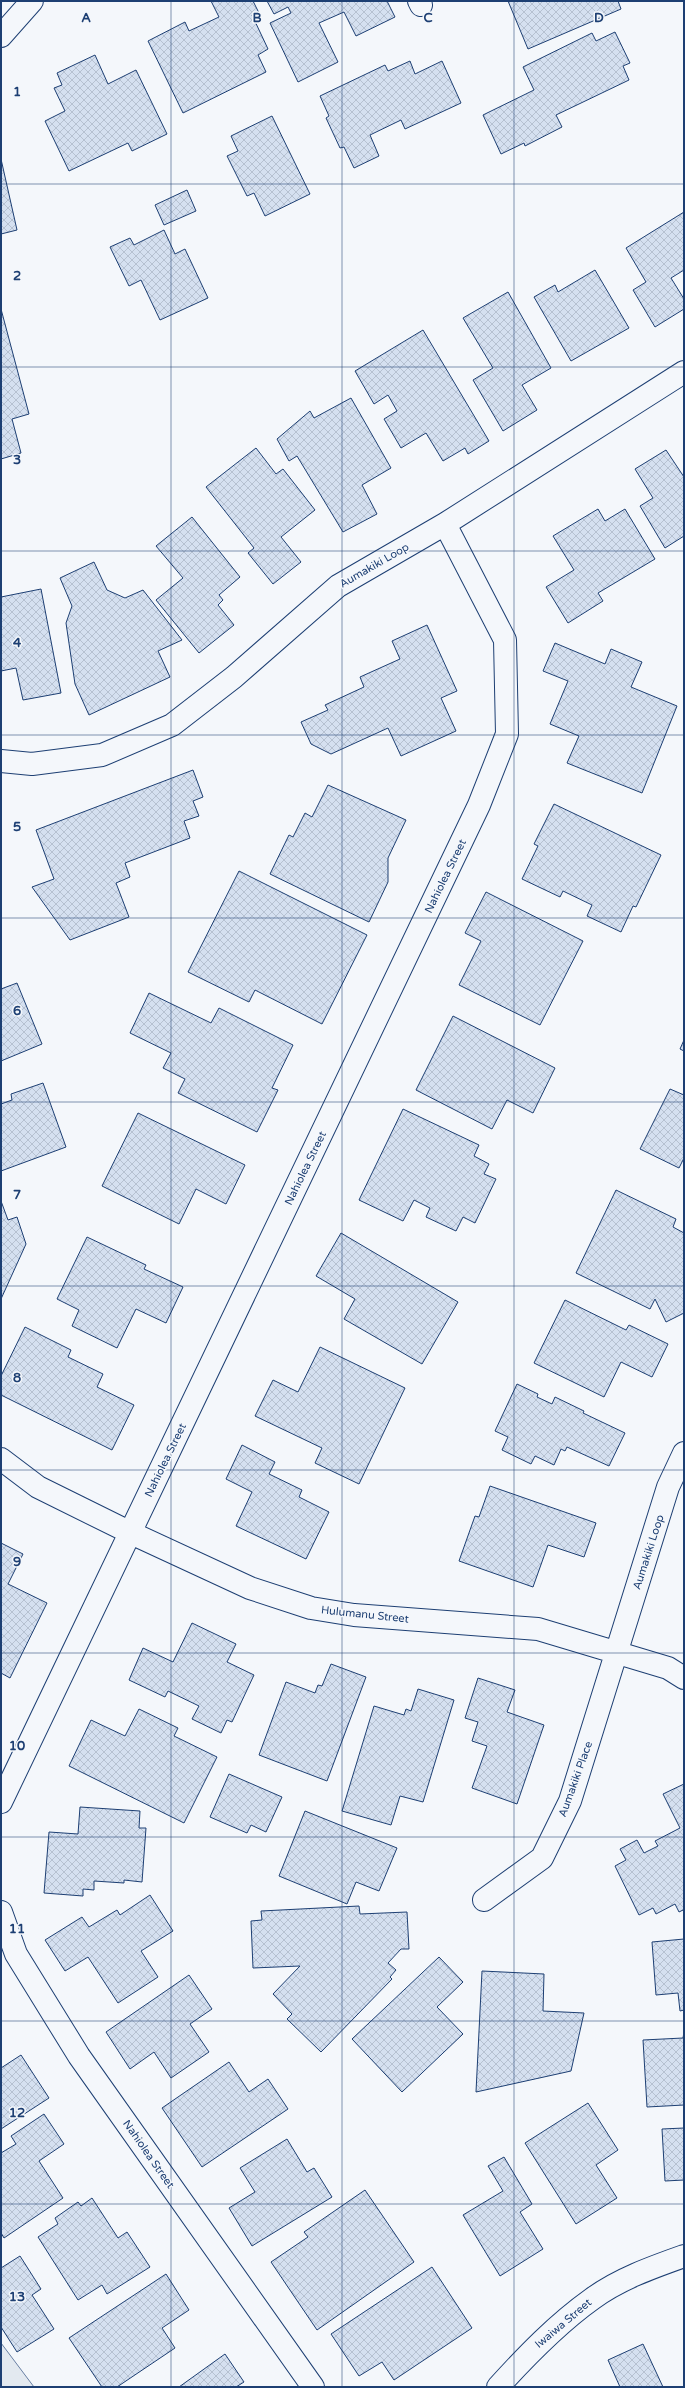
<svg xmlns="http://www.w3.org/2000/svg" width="685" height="2388" font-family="'Varela Round',sans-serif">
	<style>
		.green { fill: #e3e9f0; stroke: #687fa3 }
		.building { fill: url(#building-cross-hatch); stroke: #1d3f73 }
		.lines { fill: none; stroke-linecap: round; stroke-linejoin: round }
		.street-casing { stroke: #1d3f73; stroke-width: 24 }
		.street { stroke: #f4f7fb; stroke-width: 22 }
		.grid { fill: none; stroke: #1d3f73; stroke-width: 1; stroke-opacity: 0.55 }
		.labels { text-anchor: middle; stroke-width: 3; stroke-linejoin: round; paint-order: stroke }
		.street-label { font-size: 11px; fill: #1d3f73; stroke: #f4f7fb }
		.grid-label { font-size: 13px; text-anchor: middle; font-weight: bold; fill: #1d3f73; stroke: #f4f7fb; stroke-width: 3; stroke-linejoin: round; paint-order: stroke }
	</style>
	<defs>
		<pattern id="building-cross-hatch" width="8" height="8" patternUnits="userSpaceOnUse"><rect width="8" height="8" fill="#d5e0f0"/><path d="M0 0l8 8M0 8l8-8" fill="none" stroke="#b6c1d1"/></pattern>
	</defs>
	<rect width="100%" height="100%" fill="#f4f7fb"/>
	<path class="green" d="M1,2343L34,2387H1Z"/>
	<path class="building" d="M211,1H253L259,13L252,15L268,49L258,55L266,72L183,113L148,41L185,22L189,31L219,17Z
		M267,1H387L395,17L356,36L344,12L319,23L338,62L298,82L270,23L291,13L288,7L274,14Z
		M508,1H618L621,9L528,49Z
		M615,32L630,63L623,66L629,80L556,115L562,127L525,146L524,143L501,154L483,115L534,90L523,67L592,33L596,41Z
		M95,55L108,84L136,70L167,134L132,151L128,143L69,171L45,121L65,111L54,88L62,85L57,73Z
		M410,61L415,74L442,61L461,103L405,129L401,120L370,135L379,156L354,168L344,147L340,148L326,118L329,116L320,96L385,65L388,71Z
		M272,116L310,194L265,216L254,193L247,196L227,156L238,151L231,136Z
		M1,159L17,230L1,234Z
		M187,190L196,211L164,225L155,205Z
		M684,212V270L671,278L684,299V309L655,327L633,290L646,282L626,248Z
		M164,230L175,254L185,249L208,298L160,320L141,280L129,286L110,247L130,238L134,245Z
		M595,270L629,328L571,361L534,297L555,285L558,292Z
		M508,292L551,368L522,385L537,410L503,431L473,380L493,368L463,318Z
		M1,309L29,414L12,419L21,453L1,459Z
		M423,330L489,441L468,454L465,448L443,461L426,433L401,448L384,419L397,411L388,395L374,404L355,371Z
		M351,398L391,468L362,485L377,514L343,532L297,456L289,461L277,439L310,411L314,418Z
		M256,448L276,474L283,469L315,510L281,537L301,562L273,584L248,553L254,548L206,487Z
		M666,450L684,477V536L665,548L640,506L653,498L635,469Z
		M598,509L605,521L625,509L655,559L598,593L603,601L568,623L546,587L574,570L553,536Z
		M192,517L240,577L219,595L223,600L218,605L234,625L199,653L156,600L183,578L156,546Z
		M94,562L107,590L125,598L143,590L182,640L158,651L170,677L89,715L75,684L66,623L72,606L60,578Z
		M41,589L61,693L23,700L16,668L1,671V597Z
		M427,625L457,691L441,698L456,731L401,756L388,728L331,754L311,744L301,722L328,710L325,705L364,687L360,677L400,659L392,641Z
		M555,643L605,664L611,649L642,662L631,687L677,706L642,793L567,763L579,736L550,724L568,681L543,671Z
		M193,770L203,797L193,801L199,816L184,821L190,838L125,863L130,877L116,883L129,917L70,940L32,887L54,879L36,830Z
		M328,785L406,820L388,858V882L369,922L270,874L289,835L293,837L305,813L312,817Z
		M554,804L661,855L636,907L633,906L621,932L587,916L592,905L563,891L560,897L522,879L538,846L534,844Z
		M239,871L367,935L322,1024L255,990L249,1002L188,972Z
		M486,892L583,941L540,1025L459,985L481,941L465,933Z
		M17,983L42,1044L1,1061V989Z
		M149,993L211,1023L219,1008L293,1045L272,1088L278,1090L257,1132L178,1093L185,1079L163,1068L171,1053L130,1033Z
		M453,1016L555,1068L533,1113L507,1100L492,1129L416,1090Z
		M684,1040V1051L680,1049Z
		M43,1083L66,1147L1,1171V1104L12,1100L11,1094Z
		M670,1089L684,1095V1158L679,1168L640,1149Z
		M403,1109L479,1145L474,1156L489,1164L484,1174L496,1179L475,1223L463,1217L456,1231L426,1217L430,1208L414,1200L403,1221L359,1200Z
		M138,1113L245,1165L226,1204L196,1189L179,1224L102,1186Z
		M616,1190L676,1219L673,1227L684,1233V1313L666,1322L655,1299L650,1309L576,1273Z
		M1,1201L8,1220L17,1217L26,1244L1,1299Z
		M341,1233L458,1302L422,1364L344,1319L355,1299L316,1276Z
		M87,1237L146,1265L144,1269L183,1287L166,1323L136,1309L117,1348L72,1326L79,1310L57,1299Z
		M565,1300L626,1330L629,1325L668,1344L652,1377L621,1362L604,1397L534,1363Z
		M25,1327L71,1350L68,1357L103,1374L97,1387L134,1405L112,1450L1,1395V1376Z
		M320,1347L405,1388L359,1484L315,1463L322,1448L255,1416L273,1380L298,1392Z
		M517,1384L538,1394L537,1397L552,1404L555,1397L584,1411L583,1413L625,1433L609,1466L567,1447L565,1451L561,1449L554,1465L535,1456L531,1464L502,1450L508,1437L495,1431Z
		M242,1445L275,1462L269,1474L302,1490L299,1497L329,1512L306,1559L236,1526L252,1492L226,1479Z
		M490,1486L596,1523L584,1557L548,1545L533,1587L459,1561L475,1516L479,1517Z
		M1,1543L23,1554L8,1584L47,1603L10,1678L1,1673Z
		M192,1623L236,1644L227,1662L254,1675L232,1722L227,1720L221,1733L192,1719L199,1706L168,1691L165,1697L129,1680L143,1648L173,1662Z
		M331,1664L366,1677L327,1781L259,1755L286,1682L315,1693L318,1685L322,1686Z
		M478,1678L515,1690L507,1712L544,1725L517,1804L472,1788L487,1746L472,1741L478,1722L465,1718Z
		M418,1689L454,1700L423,1802L400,1796L391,1825L342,1811L374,1706L404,1715L406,1709L411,1711Z
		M139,1709L178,1728L174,1736L217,1757L184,1823L69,1766L91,1720L125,1736Z
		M229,1774L282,1797L266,1832L251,1825L247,1833L210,1817Z
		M684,1784V1912L683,1910L679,1912L675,1904L656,1914L653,1908L639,1915L615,1866L626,1860L620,1849L637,1840L644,1853L658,1846L655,1841L680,1828L663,1794Z
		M80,1807L140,1811L139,1828H146L142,1882L124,1880V1883L94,1881V1890L83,1889V1896L44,1893L49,1832L78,1834Z
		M305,1811L397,1848L379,1891L356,1882L347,1904L279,1876Z
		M150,1895L173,1931L141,1951L158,1977L118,2003L88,1957L65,1971L45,1940L82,1917L89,1927L117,1910L120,1915Z
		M359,1906L360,1914L407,1912L409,1949H401L388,1963L396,1970L390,1977L392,1979L321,2052L287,2019L292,2014L273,1994L300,1966L253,1968L251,1921L262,1920L261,1911Z
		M684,1939V2010L680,2011L678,1993L656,1995L652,1942Z
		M439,1957L463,1982L437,2007L463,2034L402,2092L352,2039Z
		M482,1971L544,1974L543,2011L584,2013L571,2071L476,2092Z
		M189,1975L212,2009L190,2024L209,2052L171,2078L154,2052L130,2069L106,2032Z
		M684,2032V2105L647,2107L643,2040L683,2038Z
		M21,2055L49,2098L1,2129V2068Z
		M229,2062L249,2092L268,2079L288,2109L202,2167L162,2108Z
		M588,2103L618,2150L596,2165L617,2198L576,2224L525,2143Z
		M44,2114L64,2144L39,2161L63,2198L4,2238L1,2233V2153L16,2144L11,2136Z
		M684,2128V2180L665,2181L662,2129Z
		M287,2139L307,2172L314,2168L332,2197L252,2246L229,2208L255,2192L240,2168Z
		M504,2157L532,2204L520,2212L543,2249L500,2276L463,2215L503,2191L488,2166Z
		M365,2190L414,2262L317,2330L271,2262L308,2237L304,2232Z
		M92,2198L118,2238L127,2232L150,2267L107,2294L102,2285L78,2300L38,2237L58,2224L55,2218L78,2202L81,2206Z
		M20,2256L41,2289L32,2295L54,2329L17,2352L1,2327V2268Z
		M432,2267L472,2328L394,2380L382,2362L359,2376L331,2334Z
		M166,2274L189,2310L162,2328L175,2348L117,2387H102L69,2338Z
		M643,2344L663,2387H620L608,2360Z
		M225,2354L244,2382L236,2387H179Z"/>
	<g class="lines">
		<defs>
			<path id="street" d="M419,1L421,5
				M1,36L32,1
				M1,761L32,764L102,755L172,725L234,677L338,586L445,524L684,372
				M1,1459L38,1487L129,1532L250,1588L311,1608L354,1615L538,1629L668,1668L684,1678
				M1,1802L479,805L507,734L505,640L445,524
				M484,1900L542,1858L570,1801L668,1487L684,1453
				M1,1912L16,1954L79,2056L313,2387
				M498,2387C527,2355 557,2324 592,2299C619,2279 653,2267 684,2256"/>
		</defs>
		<use href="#street" class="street-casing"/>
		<use href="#street" class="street"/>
	</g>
	<path class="grid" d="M171,1V2387M342,1V2387M514,1V2387M1,184H684M1,367H684M1,551H684M1,735H684M1,918H684M1,1102H684M1,1286H684M1,1470H684M1,1653H684M1,1837H684M1,2021H684M1,2204H684"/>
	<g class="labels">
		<g class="street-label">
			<text transform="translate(374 565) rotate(-30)" y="4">Aumakiki Loop</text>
			<text transform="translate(445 876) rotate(-64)" y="4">Nahiolea Street</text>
			<text transform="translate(305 1168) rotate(-64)" y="4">Nahiolea Street</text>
			<text transform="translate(165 1460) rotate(-64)" y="4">Nahiolea Street</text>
			<text transform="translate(648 1552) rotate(-72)" y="4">Aumakiki Loop</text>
			<text transform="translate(365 1614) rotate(6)" y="4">Hulumanu Street</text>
			<text transform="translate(575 1779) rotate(-70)" y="4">Aumakiki Place</text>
			<text transform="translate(149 2154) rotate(55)" y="4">Nahiolea Street</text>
			<text transform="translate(563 2323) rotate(-40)" y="4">Iwaiwa Street</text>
		</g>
	</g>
	<g class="grid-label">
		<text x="86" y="22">A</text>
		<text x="257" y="22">B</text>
		<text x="428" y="22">C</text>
		<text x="599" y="22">D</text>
		<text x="17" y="96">1</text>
		<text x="17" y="280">2</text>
		<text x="17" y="464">3</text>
		<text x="17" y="647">4</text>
		<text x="17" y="831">5</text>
		<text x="17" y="1015">6</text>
		<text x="17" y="1199">7</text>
		<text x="17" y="1382">8</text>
		<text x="17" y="1566">9</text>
		<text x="17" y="1750">10</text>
		<text x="17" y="1933">11</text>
		<text x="17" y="2117">12</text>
		<text x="17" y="2301">13</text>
	</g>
	<rect width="685" height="2388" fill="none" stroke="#1d3f73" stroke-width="4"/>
</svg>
